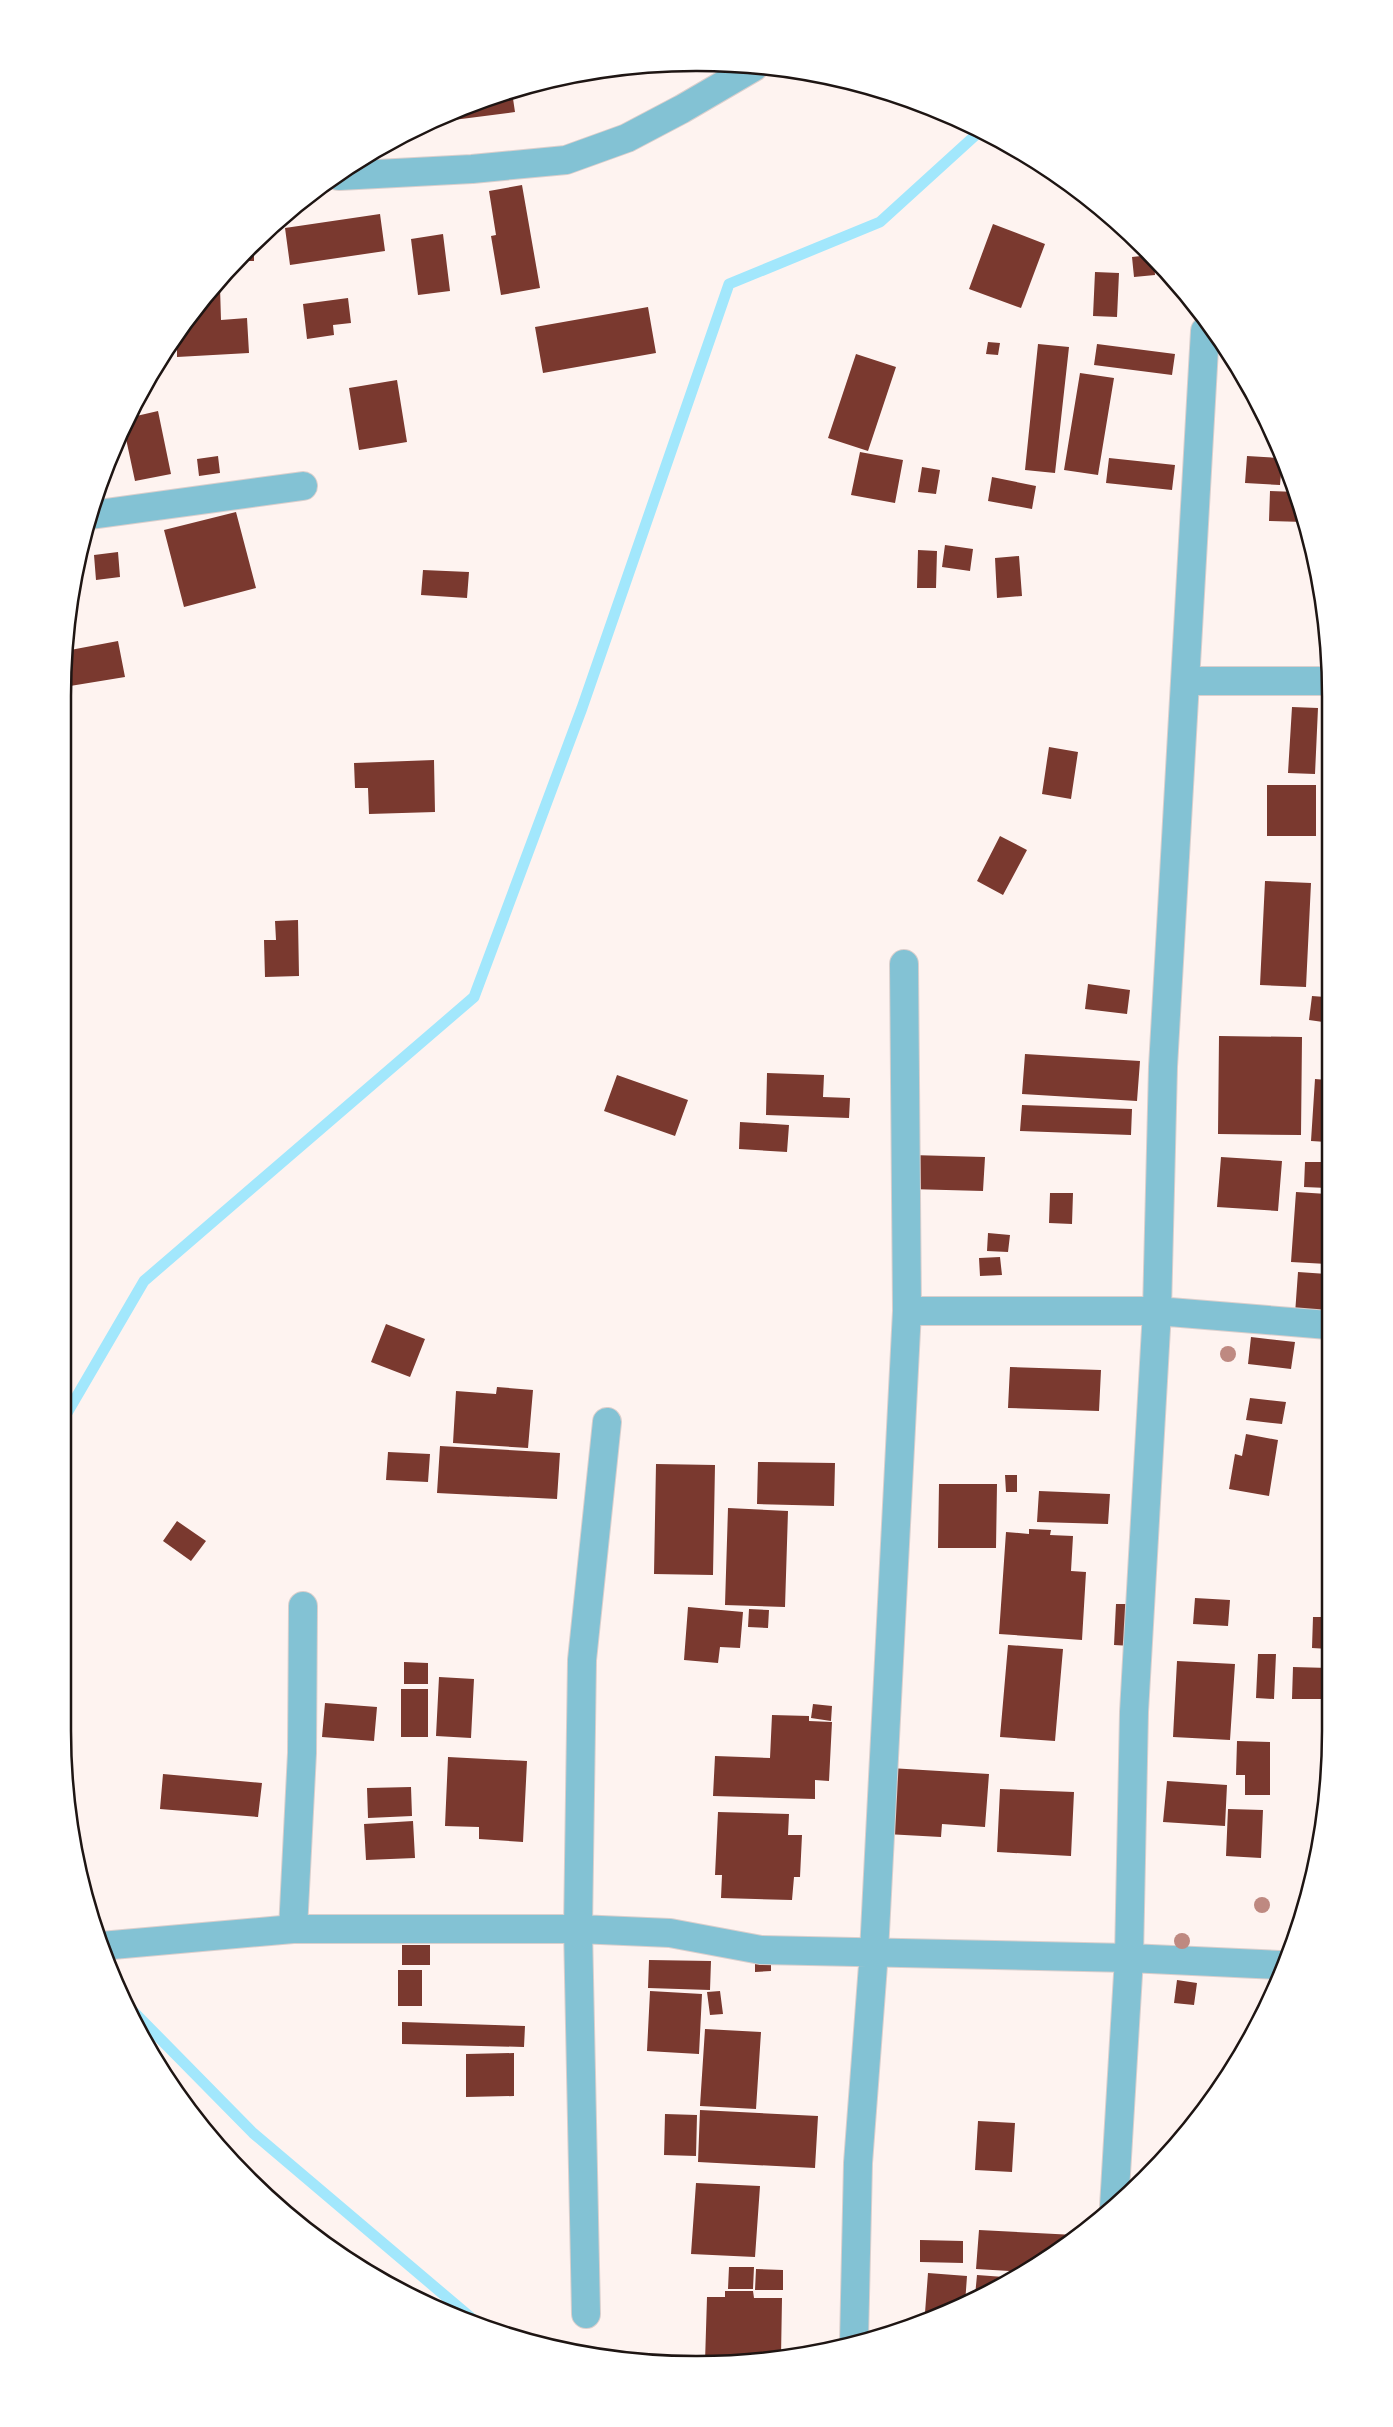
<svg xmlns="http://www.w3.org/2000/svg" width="1393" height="2427" font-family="'Work Sans',sans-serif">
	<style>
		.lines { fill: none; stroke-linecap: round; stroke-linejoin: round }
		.stream { stroke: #a2e7fc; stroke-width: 11 }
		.building { fill: #7a392f }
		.minor-casing { stroke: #dacfcd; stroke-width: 30 }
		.minor { stroke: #83c2d4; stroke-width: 28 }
		.tree { fill: #be8981 }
		.rim { fill: none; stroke: #1e1513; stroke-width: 2.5 }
	</style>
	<rect width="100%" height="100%" fill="#fef3f0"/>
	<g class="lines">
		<path class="stream" d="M67,1413L144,1281L474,997L582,708L729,284L880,222L979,132
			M124,2002L253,2133L476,2322"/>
	</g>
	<path class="building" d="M512,92L515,112L430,123Z
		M522,185L540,288L501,295L491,236L496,235L489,191Z
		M380,214L385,251L290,265L285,228Z
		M993,224L1045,244L1021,308L969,289Z
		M443,234L450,291L418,295L411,239Z
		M254,247V261H238Z
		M1150,255L1154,259L1155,275L1134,277L1132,257Z
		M1095,272L1119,273L1117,317L1093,316Z
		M220,287L221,320L247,318L249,353L177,357V339L213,288Z
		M348,298L351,323L333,325L334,335L307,339L303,304Z
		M648,307L656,353L543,373L535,327Z
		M988,342L1000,343L998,355L986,354Z
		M1038,344L1069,347L1055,473L1025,470Z
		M1097,344L1175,354L1172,375L1094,365Z
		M856,354L896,367L868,451L828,438Z
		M1080,373L1114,378L1098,475L1064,470Z
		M397,380L407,442L359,450L349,388Z
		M158,411L171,474L135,481L125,434L132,417Z
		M860,452L903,460L895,503L851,495Z
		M218,456L220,473L199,476L197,459Z
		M1247,456L1280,458L1282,462L1280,485L1245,483Z
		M1109,458L1175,465L1172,490L1106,483Z
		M922,467L940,470L936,494L918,492Z
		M992,477L1036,486L1032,509L988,501Z
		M1270,491L1297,492L1304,522L1269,521Z
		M236,512L256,588L184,607L164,530Z
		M945,545L973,549L970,571L942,567Z
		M918,550L937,551L936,588H917Z
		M118,552L120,577L96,580L94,555Z
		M1019,556L1022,596L997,598L995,558Z
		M423,570L469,572L467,598L421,595Z
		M118,641L125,677L64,687L65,651Z
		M1292,707L1318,708L1315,774L1288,773Z
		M1049,747L1078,752L1071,799L1042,794Z
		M434,760L435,812L369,814L368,788H355L354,763Z
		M1267,785H1316V836H1267Z
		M1000,836L1027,850L1003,895L977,881Z
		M1265,881L1311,883L1306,987L1260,985Z
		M298,920L299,976L265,977L264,940H276L275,921Z
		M1088,984L1130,990L1127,1014L1085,1009Z
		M1312,996L1325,997L1323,1022L1309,1020Z
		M1324,1025L1327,1026V1072H1321Z
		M1219,1036L1302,1037L1301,1135L1218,1134Z
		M1025,1054L1140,1061L1137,1101L1022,1094Z
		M767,1073L824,1075L823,1097L850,1098L849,1118L766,1115Z
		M617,1075L688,1100L675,1136L604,1111Z
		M1315,1079L1327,1080V1142L1311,1141Z
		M1022,1105L1132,1109L1131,1135L1020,1131Z
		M740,1122L789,1125L787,1152L739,1149Z
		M911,1155L985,1157L983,1191L909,1189Z
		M1221,1157L1282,1161L1278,1211L1217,1207Z
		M1305,1162H1327V1188L1304,1187Z
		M1296,1192L1327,1194V1264L1291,1262Z
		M1050,1193H1073L1072,1224L1049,1223Z
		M988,1233L1010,1235L1008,1252L987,1251Z
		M1000,1257L1002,1275L980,1276L979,1258Z
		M1298,1272L1327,1274L1328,1316L1295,1314Z
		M386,1324L425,1339L410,1377L371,1362Z
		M1251,1337L1295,1342L1291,1369L1248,1364Z
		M1010,1367L1101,1370L1099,1411L1008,1408Z
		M497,1387L533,1390L528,1448L453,1443L456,1391L496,1394Z
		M1250,1398L1286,1402L1282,1424L1246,1420Z
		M1246,1434L1278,1440L1269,1496L1229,1489L1235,1454L1242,1456Z
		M440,1446L560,1453L557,1499L437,1493Z
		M388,1452L430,1454L428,1482L386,1480Z
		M758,1462L835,1463L834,1506L757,1504Z
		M656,1464L715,1465L713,1575L654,1574Z
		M1005,1475H1017V1492H1006Z
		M939,1484H997L996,1548H938Z
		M1039,1491L1110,1494L1108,1524L1037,1522Z
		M728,1508L788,1511L785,1607L725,1605Z
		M177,1521L206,1541L191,1561L163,1541Z
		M1029,1529L1051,1530L1050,1535L1073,1536L1071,1571L1086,1572L1082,1640L999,1634L1006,1532L1029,1534Z
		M1195,1598L1230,1600L1228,1626L1193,1624Z
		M1116,1604H1134L1132,1646L1114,1645Z
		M688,1607L743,1612L740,1648L720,1647L718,1663L684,1660Z
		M749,1609L769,1610L768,1628L748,1627Z
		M1313,1617H1329V1649L1312,1648Z
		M1008,1645L1063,1649L1055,1741L1000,1737Z
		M1258,1654H1276L1274,1699L1256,1698Z
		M1177,1661L1235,1664L1230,1740L1173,1737Z
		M404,1662L428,1663V1684H404Z
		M1293,1667L1329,1668V1699H1292Z
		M439,1677L474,1679L471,1738L436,1736Z
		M401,1689H428V1737H401Z
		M325,1703L377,1707L374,1741L322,1737Z
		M813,1704L832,1706L831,1721L811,1718Z
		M772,1715L809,1716V1721L832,1722L829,1781L815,1780V1799L713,1796L715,1756L770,1758Z
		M1237,1741L1270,1742V1795H1245V1775H1236Z
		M448,1757L527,1761L523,1842L479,1839V1827L445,1826Z
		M890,1768L989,1774L985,1827L942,1824L941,1837L886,1834Z
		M163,1774L262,1783L258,1817L160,1809Z
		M1167,1781L1227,1785L1225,1826L1163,1822Z
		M411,1787L412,1816L368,1818L367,1788Z
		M1000,1789L1074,1792L1071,1856L997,1852Z
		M1228,1809L1263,1810L1261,1858L1226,1856Z
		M718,1812L789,1814L788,1835H802L800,1877H794L792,1900L721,1898L722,1875H715Z
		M413,1821L415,1858L366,1860L364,1824Z
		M402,1945H430V1965H402Z
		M771,1954V1971L755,1972V1955Z
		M649,1960L711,1961L710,1990L648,1988Z
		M398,1970H422V2006H398Z
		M1177,1980L1197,1983L1194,2005L1174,2003Z
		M650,1991L702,1994L699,2054L647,2051Z
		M720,1991L723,2014L710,2015L707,1992Z
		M402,2022L525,2026L524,2047L402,2044Z
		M705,2029L761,2032L756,2109L700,2106Z
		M514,2053V2096L466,2097V2054Z
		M700,2110L818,2116L815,2168L698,2162Z
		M665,2114L697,2115L696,2156L664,2155Z
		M978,2121L1015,2123L1012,2172L975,2170Z
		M696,2183L760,2186L755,2257L691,2254Z
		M979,2230L1075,2235L1025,2272L976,2269Z
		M920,2240L963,2241V2263L920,2262Z
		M729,2267H754L753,2289H728Z
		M756,2269L783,2270V2290H755Z
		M928,2273L967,2276L965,2304L943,2314L925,2313Z
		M977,2275L1004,2277L1003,2285L979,2296H975Z
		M725,2291H753L754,2298H782L781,2357L738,2363L705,2362L707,2297H725Z"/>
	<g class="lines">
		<defs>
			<path id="minor" d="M339,176L472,169L566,160L627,138L682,109L754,67
				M91,515L303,486
				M1185,681H1325
				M907,1311H1157L1328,1325
				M293,1929L302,1753L303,1606
				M101,1946L293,1929H578L670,1933L761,1950L1129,1958L1280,1965
				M1114,2207L1129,1958L1134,1712L1157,1311L1163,1067L1205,331
				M586,2314L578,1929L582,1660L607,1422
				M854,2342L858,2163L874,1952L907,1311L904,964"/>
		</defs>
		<use href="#minor" class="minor-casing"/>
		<use href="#minor" class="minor"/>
	</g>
	<g class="tree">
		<circle cx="1228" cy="1354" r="8"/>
		<circle cx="1262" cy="1905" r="8"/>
		<circle cx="1182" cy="1941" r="8"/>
	</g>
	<path d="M0 0H1393V2427H0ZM696 71H697A625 625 0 0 1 1322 696V1731A625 625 0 0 1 697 2356H696A625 625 0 0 1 71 1731V696A625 625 0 0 1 696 71Z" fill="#fff" fill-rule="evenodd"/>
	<path class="rim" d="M696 71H697A625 625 0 0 1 1322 696V1731A625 625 0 0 1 697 2356H696A625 625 0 0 1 71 1731V696A625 625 0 0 1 696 71Z"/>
</svg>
